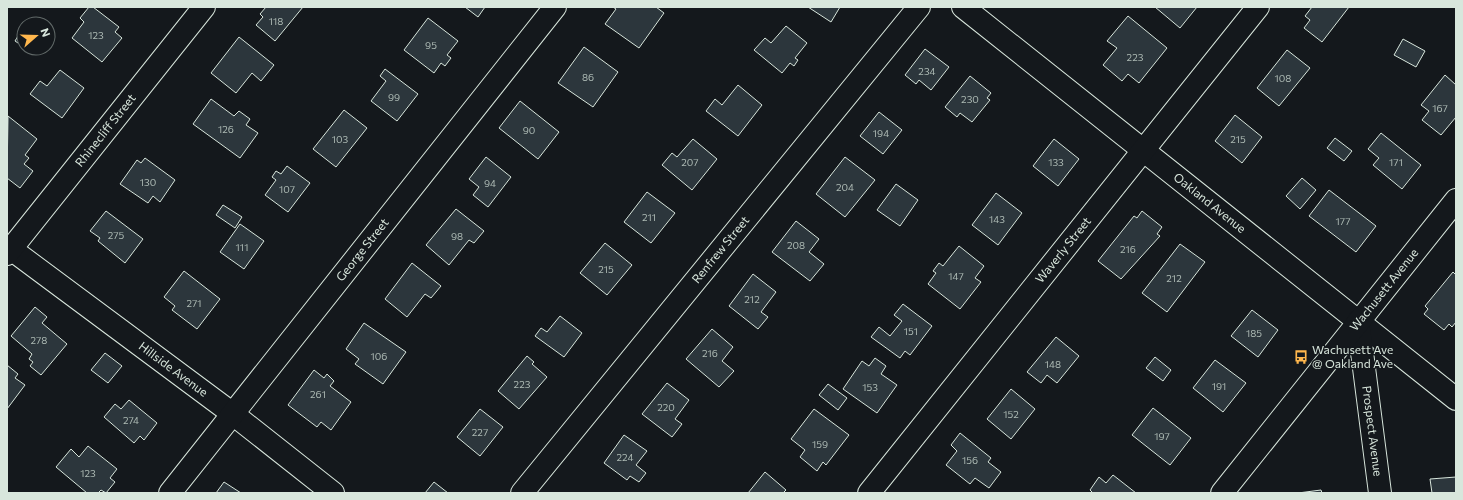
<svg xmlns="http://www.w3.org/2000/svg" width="1463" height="500" font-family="Commissioner,sans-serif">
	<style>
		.building { fill: #2c363c; stroke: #d8e6dc }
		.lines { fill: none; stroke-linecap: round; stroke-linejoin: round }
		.minor-casing { stroke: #d8e6dc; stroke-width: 24 }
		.tertiary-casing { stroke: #d8e6dc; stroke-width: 24 }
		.minor { stroke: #14181c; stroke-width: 22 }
		.tertiary { stroke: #14181c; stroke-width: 22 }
		.labels { text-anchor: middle; stroke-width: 3; stroke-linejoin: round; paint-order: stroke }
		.number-label { font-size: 10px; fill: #adbab4 }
		.street-label { font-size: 12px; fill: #d8e6dc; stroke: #14181c }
		.poi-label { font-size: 12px; fill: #d8e6dc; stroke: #14181c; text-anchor: start }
	</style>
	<rect width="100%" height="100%" fill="#14181c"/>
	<path class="building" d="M89,7H93L119,27L115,32L122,38L102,62L72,38L84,22L80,18Z
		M266,7H303L275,41L256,25L263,17L260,14Z
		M465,7H485L478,17Z
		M613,7H656L664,13L639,48L605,24L616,9Z
		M808,7H840L831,22Z
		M1155,7H1197L1180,28Z
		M1312,7H1349L1322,42L1304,28L1310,20L1305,16Z
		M1128,16L1167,48L1139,83L1128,74L1122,81L1103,65L1117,48L1107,41Z
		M428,18L458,41L447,55L451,58L445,66L441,63L434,73L404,50Z
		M786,26L807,43L795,58L798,60L794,66L790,63L782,73L754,50L765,38L771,43Z
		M21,31L24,33V47L15,41Z
		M239,37L274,65L261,81L252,73L236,93L211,73Z
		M1403,39L1425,51L1416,67L1394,55Z
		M584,47L618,72L593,107L558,83Z
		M925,49L949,67L931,90L919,80L916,84L905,75Z
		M1287,50L1310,68L1279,106L1257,88Z
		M385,69L418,94L397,121L371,101L386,81L380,76Z
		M60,70L84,88L62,118L30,94L40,81L47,86Z
		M1445,75L1456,85V117L1441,135L1422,120L1429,111L1421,105Z
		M970,76L991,93L987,98L990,100L972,122L960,113L957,117L945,107Z
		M738,85L762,105L738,136L706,111L715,99L722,105Z
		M211,99L234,116L239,111L250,119L246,125L258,133L240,158L193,124Z
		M520,101L559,132L538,159L499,128Z
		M344,110L367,128L336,167L313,149Z
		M879,112L902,130L883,154L860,136Z
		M1235,115L1262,137L1242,163L1215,141Z
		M8,116L37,139L25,155L29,158L24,164L33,171L20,188L7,178Z
		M1381,133L1421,165L1402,189L1373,165L1379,158L1368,149Z
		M1335,138L1352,151L1344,161L1327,148Z
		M693,139L717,159L692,190L662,165L672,153L677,157Z
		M1054,139L1079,159L1058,186L1033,166Z
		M486,157L511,177L488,207L473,195L479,187L469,179Z
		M845,157L875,180L845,217L816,194Z
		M145,158L175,180L160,202L153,196L148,203L120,184L137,160L141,163Z
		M287,166L310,183L288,212L265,195L276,180L272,177L276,171L281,174Z
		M1302,178L1316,190L1300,209L1286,196Z
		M896,184L918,200L900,226L877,210Z
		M1329,190L1376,226L1356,252L1309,216Z
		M647,192L675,213L651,243L624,222Z
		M996,193L1022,213L998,245L972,225Z
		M223,205L242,217L235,228L216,215Z
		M456,209L484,231L474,243L469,240L449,265L426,245Z
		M106,211L143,239L125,263L98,241L100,238L90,231Z
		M1142,211L1162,227L1157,234L1160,236L1121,279L1098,261L1134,216L1137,218Z
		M796,221L819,239L809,252L824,264L810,281L772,252Z
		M240,224L264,241L244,269L220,252Z
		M605,243L632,265L607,295L580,273Z
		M1180,244L1205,262L1167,312L1142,293Z
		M959,246L984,266L975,278L981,282L960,309L928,284L936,273L933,271L939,263L943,266Z
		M412,263L441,286L431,298L425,294L407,317L385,299Z
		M184,271L220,299L197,329L172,310L175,306L164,297Z
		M1453,272L1456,275V322L1452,327L1449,324L1444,330L1424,314L1428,309L1425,306Z
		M753,274L776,292L761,312L768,317L758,329L729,306Z
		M903,304L932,326L910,355L905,351L900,358L871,337L879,327L890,336L902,321L894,315Z
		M35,307L47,317L42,323L67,344L41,375L30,366L33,362L29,359L32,354L11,336Z
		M1252,310L1278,330L1258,357L1231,336Z
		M560,316L582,333L564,357L535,336L541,328L547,332Z
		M364,323L406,352L383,384L355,364L359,359L346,349Z
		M712,329L733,347L722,361L734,371L719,387L686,359Z
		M1056,337L1079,356L1057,383L1047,375L1041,383L1027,372Z
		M105,353L122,366L108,383L91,370Z
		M527,356L534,362L532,364L547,377L519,409L498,391Z
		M1155,357L1171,370L1163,381L1146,368Z
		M875,358L886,366L881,374L897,385L877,413L843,389L862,361L869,366Z
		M1215,360L1246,383L1223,412L1193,388Z
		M7,365L18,374L15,378L25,385L7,409Z
		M314,370L324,378L327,374L334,381L330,386L351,402L331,430L321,422L317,427L288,405Z
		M667,383L689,400L675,419L682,424L672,437L642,414Z
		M828,384L847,398L838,410L819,395Z
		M1011,389L1035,409L1011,439L987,419Z
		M129,400L157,423L144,440L140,436L134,443L104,417L115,404L121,409Z
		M1153,408L1191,438L1170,465L1132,435Z
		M480,409L503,427L480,456L457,437Z
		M814,409L849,435L826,465L823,462L817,471L800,457L805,450L791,439Z
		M960,433L991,458L988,462L1001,472L989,488L975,478L970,484L946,465L957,451L951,445Z
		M624,435L647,451L636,465L646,473L639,482L630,476L627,480L604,463Z
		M88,446L117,469L110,478L115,482L106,493L101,490L98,493H87L56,467L71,449L79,457Z
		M765,472L786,490L783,493H748Z
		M1113,475L1136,493H1093L1090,490L1099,477L1106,483Z
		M1456,477V493H1432L1430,479Z
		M224,482L241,493H216Z
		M434,482L448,493H425Z
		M1321,490L1322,493H1298Z"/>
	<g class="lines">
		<defs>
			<g id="minor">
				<path id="s1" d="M963,7L1456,399"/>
				<path id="s2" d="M11,249L233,414L333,493"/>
				<path id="s3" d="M7,254L204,7"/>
				<path id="s4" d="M1358,321L1380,493"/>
				<path id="s5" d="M170,493L555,7"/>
				<path id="s6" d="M522,493L919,7"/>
				<path id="s7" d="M869,493L1258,7"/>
			</g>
			<g id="tertiary">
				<path id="s8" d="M1222,493L1456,200"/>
			</g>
		</defs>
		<use href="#minor" class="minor-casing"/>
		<use href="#tertiary" class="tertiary-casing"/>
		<use href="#minor" class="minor"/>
		<use href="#tertiary" class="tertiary"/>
	</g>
	<defs>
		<symbol id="bus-bare" viewBox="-9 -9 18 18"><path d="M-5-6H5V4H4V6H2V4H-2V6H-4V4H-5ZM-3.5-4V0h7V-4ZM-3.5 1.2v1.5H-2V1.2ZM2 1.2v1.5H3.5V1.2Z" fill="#ffb74d" stroke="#14181c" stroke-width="2.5" paint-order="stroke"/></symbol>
	</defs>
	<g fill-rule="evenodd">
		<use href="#bus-bare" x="1291" y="347" width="20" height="20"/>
	</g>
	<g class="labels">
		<g class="number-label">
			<text x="276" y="25">118</text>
			<text x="96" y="39">123</text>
			<text x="431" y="49">95</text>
			<text x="1135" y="61">223</text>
			<text x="927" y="75">234</text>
			<text x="588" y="81">86</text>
			<text x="1283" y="82">108</text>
			<text x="394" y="101">99</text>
			<text x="970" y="103">230</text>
			<text x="1440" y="112">167</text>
			<text x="226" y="133">126</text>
			<text x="529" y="134">90</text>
			<text x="881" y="137">194</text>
			<text x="340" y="143">103</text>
			<text x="1238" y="143">215</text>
			<text x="690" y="166">207</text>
			<text x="1056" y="166">133</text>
			<text x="1396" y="166">171</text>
			<text x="148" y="186">130</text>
			<text x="490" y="187">94</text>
			<text x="845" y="191">204</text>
			<text x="287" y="193">107</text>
			<text x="649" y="221">211</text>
			<text x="997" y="223">143</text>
			<text x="1343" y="225">177</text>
			<text x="116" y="239">275</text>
			<text x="457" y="240">98</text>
			<text x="796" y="249">208</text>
			<text x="242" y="251">111</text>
			<text x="1128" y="253">216</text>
			<text x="606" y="273">215</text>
			<text x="956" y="280">147</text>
			<text x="1174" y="282">212</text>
			<text x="752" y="303">212</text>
			<text x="194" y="307">271</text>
			<text x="911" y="335">151</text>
			<text x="1254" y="337">185</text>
			<text x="39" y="344">278</text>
			<text x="710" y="357">216</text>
			<text x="379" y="360">106</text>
			<text x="1053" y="368">148</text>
			<text x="522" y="388">223</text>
			<text x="1219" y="390">191</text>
			<text x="870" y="391">153</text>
			<text x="318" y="398">261</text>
			<text x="666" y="411">220</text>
			<text x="1011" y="418">152</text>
			<text x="131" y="424">274</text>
			<text x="480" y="436">227</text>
			<text x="1162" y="440">197</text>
			<text x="820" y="448">159</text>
			<text x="625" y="461">224</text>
			<text x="970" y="464">156</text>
			<text x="88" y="477">123</text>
		</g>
		<g class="street-label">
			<text dy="4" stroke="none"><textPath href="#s3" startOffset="158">Rhinecliff Street</textPath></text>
			<text dy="4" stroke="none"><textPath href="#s1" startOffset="315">Oakland Avenue</textPath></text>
			<text dy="4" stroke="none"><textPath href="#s5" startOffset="310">George Street</textPath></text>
			<text dy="4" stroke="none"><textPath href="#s6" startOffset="314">Renfrew Street</textPath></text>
			<text dy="4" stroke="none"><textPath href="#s7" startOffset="311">Waverly Street</textPath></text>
			<text dy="4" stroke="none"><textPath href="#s8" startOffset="260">Wachusett Avenue</textPath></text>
			<text dy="4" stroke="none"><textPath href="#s2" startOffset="202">Hillside Avenue</textPath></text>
			<text dy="4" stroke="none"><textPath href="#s4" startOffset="111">Prospect Avenue</textPath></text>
		</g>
		<g class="poi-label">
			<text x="1312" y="354">Wachusett Ave<tspan x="1312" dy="14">@ Oakland Ave</tspan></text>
		</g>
	</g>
	<rect width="1463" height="500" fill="none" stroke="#d8e6dc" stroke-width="16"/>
	<g transform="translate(36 36) rotate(70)"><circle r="19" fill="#14181c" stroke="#626a69"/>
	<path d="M0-3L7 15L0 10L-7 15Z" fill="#ffb74d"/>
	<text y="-6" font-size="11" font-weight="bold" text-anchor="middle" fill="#d8e6dc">N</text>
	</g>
</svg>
